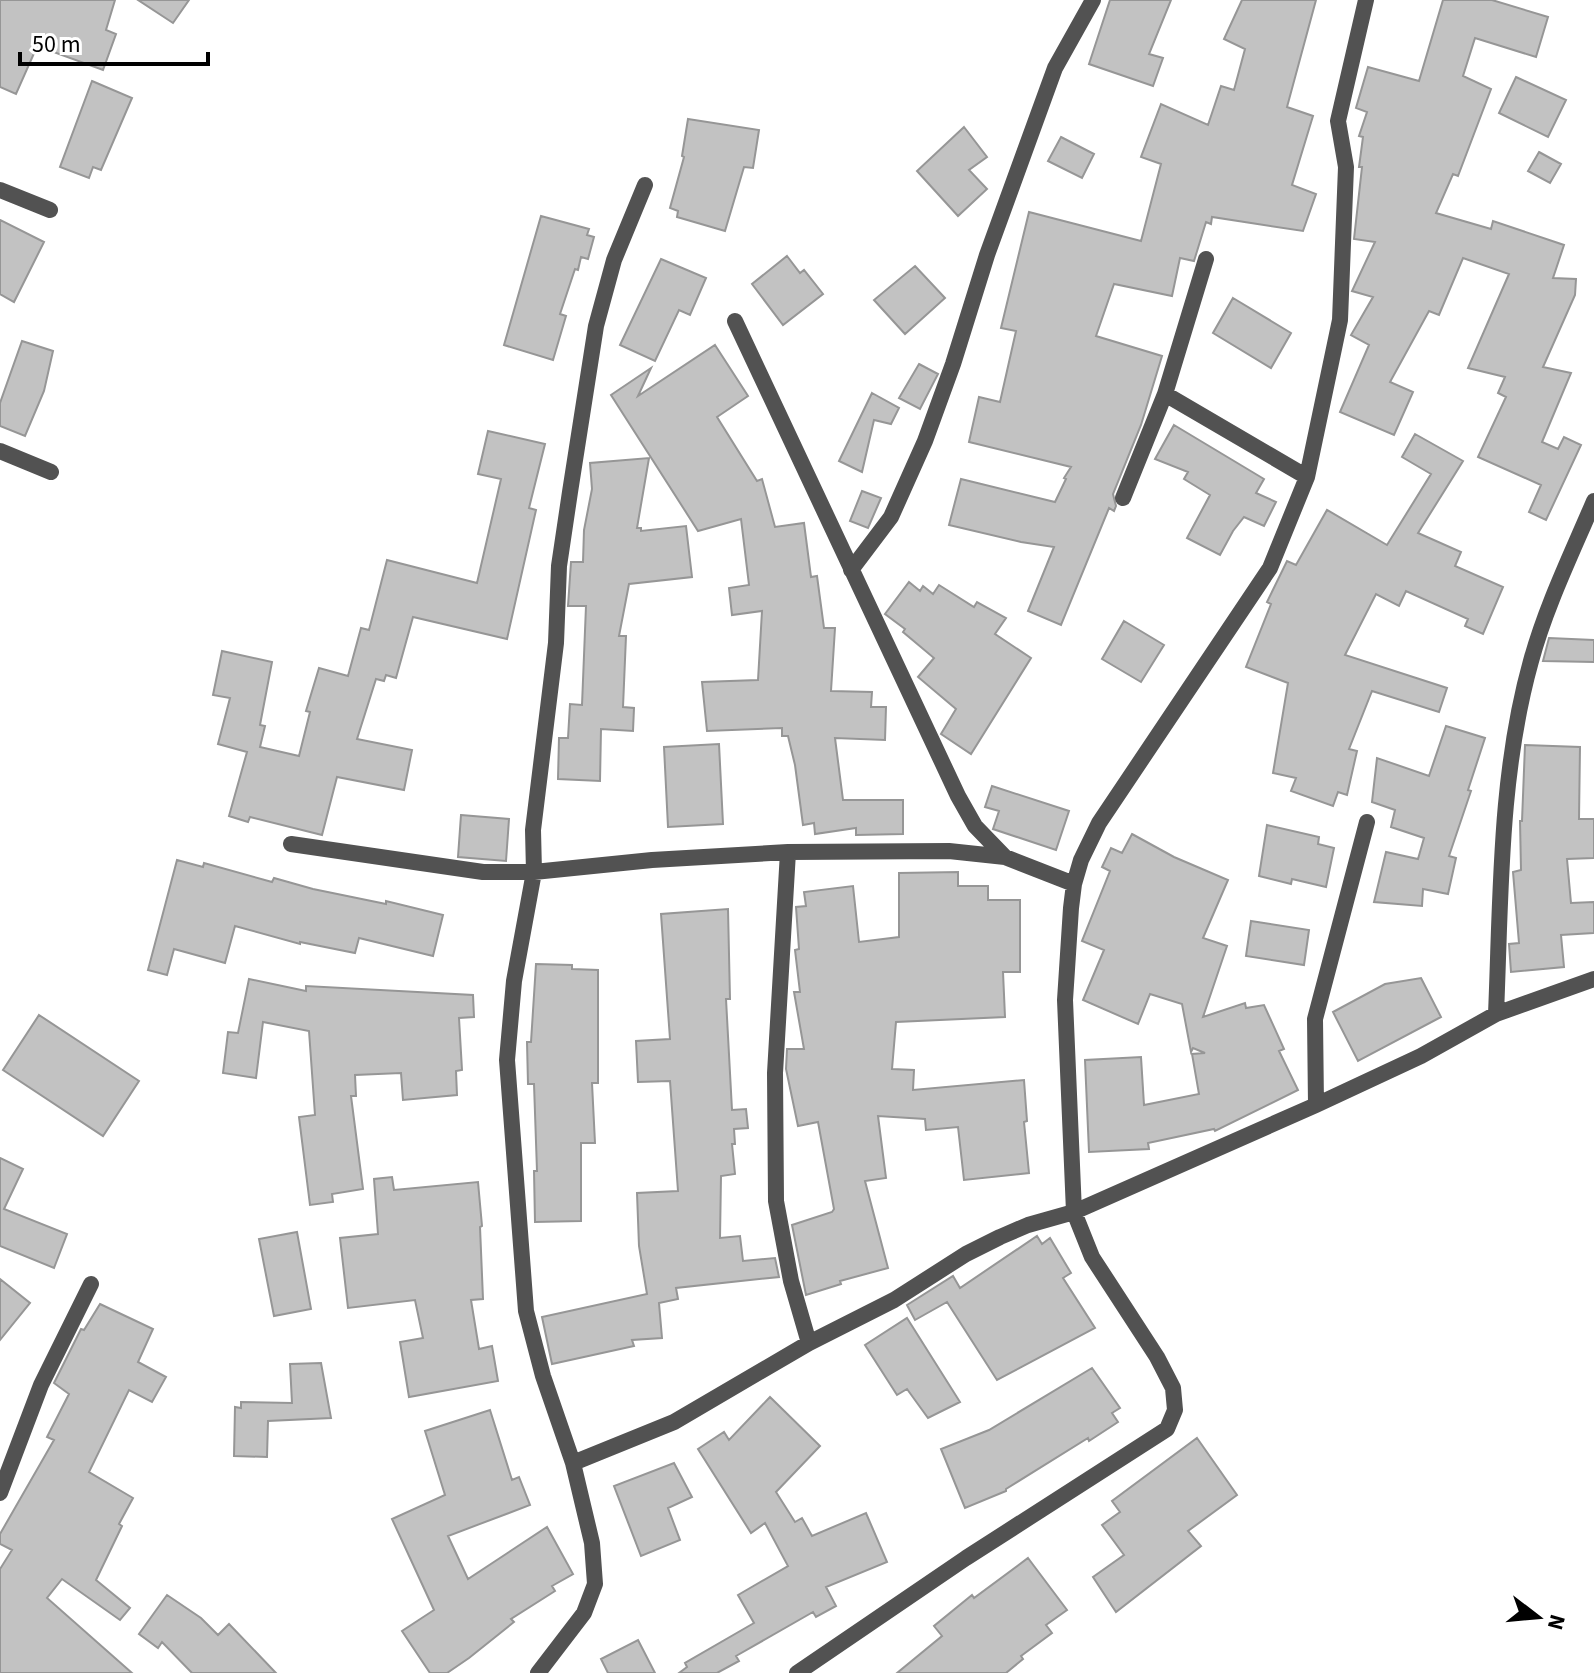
<svg xmlns="http://www.w3.org/2000/svg" width="1594" height="1673" font-family="'Source Sans 3',sans-serif">
	<style>
		.building { fill: #c2c2c2; stroke: #969696; stroke-width: 2 }
		.lines { fill: none; stroke-linecap: round; stroke-linejoin: round }
		.minor { stroke: #525252; stroke-width: 16 }
	</style>
	<rect width="100%" height="100%" fill="#fff"/>
	<path class="building" d="M0,0H115L106,30L116,34L103,70L40,47L38,52L35,51L16,94L0,87Z
		M138,0H189L173,23Z
		M1110,0H1171L1149,54L1163,58L1153,86L1089,64Z
		M1242,0H1316L1287,107L1313,116L1292,185L1316,194L1303,231L1212,217L1211,224L1206,222L1194,261L1180,258L1172,296L1114,284L1096,336L1162,356L1141,425L1113,494L1116,506L1114,511L1109,508L1061,625L1028,611L1054,547L1021,542L949,525L961,479L1055,502L1066,479L1064,478L1071,467L969,442L979,397L1000,402L1016,331L1001,328L1029,212L1141,241L1161,164L1141,157L1161,104L1208,125L1221,86L1234,90L1245,49L1224,39Z
		M1443,0H1492L1548,17L1536,57L1475,38L1463,76L1491,89L1458,176L1453,174L1436,213L1491,229L1493,221L1564,245L1553,278L1576,279L1575,295L1543,367L1571,373L1542,442L1558,449L1564,437L1581,445L1546,520L1529,512L1541,485L1478,457L1506,397L1498,393L1505,377L1468,368L1509,274L1463,258L1439,315L1429,311L1390,382L1413,392L1394,435L1340,412L1369,345L1351,335L1373,297L1352,291L1375,242L1354,239L1362,167H1359L1363,137L1359,136L1367,112L1356,108L1368,67L1419,81Z
		M1516,77L1566,100L1548,137L1499,113Z
		M92,81L132,98L101,170L93,167L89,178L60,167Z
		M688,119L759,130L753,168L744,167L725,231L677,217L678,211L670,208L684,157L682,156Z
		M964,127L987,157L969,170L987,189L958,216L917,171Z
		M1061,137L1094,154L1082,178L1048,161Z
		M1539,152L1561,164L1550,183L1528,171Z
		M541,216L589,229L587,235L594,237L588,259L581,257L578,270L575,269L560,314L566,316L553,360L504,345Z
		M0,220L44,242L14,302L0,294Z
		M787,256L800,273L804,270L823,294L783,325L752,284Z
		M661,259L706,278L690,315L679,310L655,361L620,345Z
		M915,266L945,298L905,334L874,300Z
		M1233,298L1291,333L1271,368L1213,333Z
		M22,341L53,351L44,391L25,436L0,426V403Z
		M715,345L748,396L717,417L757,481L762,479L775,527L804,523L811,577L817,576L824,628H835L831,691L872,692L871,707H886L885,740L835,738L843,800H903V834L856,835V828L815,834L814,823L803,825L795,765L788,736H782V728L707,731L702,682L758,680L762,611L732,615L729,588L749,585L741,519L698,531L611,395L651,368L638,396Z
		M919,364L938,374L920,409L899,398Z
		M872,393L899,408L891,424L874,420L862,472L839,461Z
		M1174,425L1264,479L1256,493L1276,502L1264,526L1244,517L1233,531L1220,555L1187,538L1210,495L1184,479L1188,472L1155,459Z
		M488,431L545,444L529,508L536,510L507,639L413,617L396,678L386,675L384,681L376,679L357,739L412,750L404,790L337,777L322,835L250,817L248,822L229,816L247,752L218,744L230,698L213,695L222,651L272,662L260,725L265,726L260,747L299,756L310,712L306,711L319,668L348,676L361,628L369,630L387,560L477,583L501,479L478,474Z
		M1415,434L1463,461L1418,533L1461,552L1455,566L1503,587L1483,634L1465,626L1468,619L1406,591L1399,606L1376,594L1345,655L1447,688L1439,712L1372,691L1349,749L1357,751L1347,795L1338,792L1333,806L1291,791L1296,778L1273,773L1288,683L1246,667L1271,604L1267,602L1287,561L1296,565L1327,510L1387,545L1431,474L1402,457Z
		M649,458L637,528H641V531L686,526L692,577L629,584L619,636H626L623,707L634,708L633,731L601,729L600,781L558,779L559,738H568L570,704L582,705L586,606H568L571,562H583L584,530L592,489L590,463Z
		M862,491L881,498L868,528L850,521Z
		M909,582L920,591L923,586L933,594L939,585L974,607L977,602L1006,618L995,634L1031,658L971,754L941,734L956,709L918,677L934,658L903,632L905,629L885,614Z
		M1124,621L1164,645L1141,682L1102,659Z
		M1549,638L1594,640V662L1543,661Z
		M1446,726L1485,738L1468,790L1471,791L1449,856L1456,858L1448,894L1423,889L1422,906L1374,902L1386,852L1418,859L1424,838L1391,827L1395,810L1372,802L1377,758L1429,776Z
		M719,744L723,824L668,827L664,747Z
		M1525,745L1580,747L1579,819H1594V858L1567,859L1571,903L1594,902V933L1561,935L1564,967L1511,972L1509,944L1519,943L1513,872L1521,870L1520,821H1522Z
		M992,786L1069,811L1056,850L993,829L999,811L985,807Z
		M461,815L509,819L506,861L458,857Z
		M1267,825L1319,837L1318,844L1334,848L1326,887L1292,879L1291,884L1259,876Z
		M1132,834L1174,857L1228,880L1203,938L1227,946L1203,1017L1245,1003L1246,1008L1264,1005L1284,1049L1279,1051L1298,1090L1215,1131L1214,1129L1148,1143L1149,1149L1089,1152L1085,1060L1141,1057L1144,1105L1199,1094L1192,1054L1205,1053L1193,1048L1191,1052L1182,1004L1150,994L1138,1024L1083,1000L1104,950L1082,941L1110,871L1102,867L1111,848L1122,853Z
		M177,860L203,867L204,863L272,882L274,878L313,889L386,904V901L443,915L433,956L359,938L355,953L300,942V944L235,926L225,963L174,949L167,975L148,970Z
		M958,872V886H988V900H1020V972H1003L1005,1017L896,1022L892,1069L914,1070L913,1090L1024,1080L1027,1121L1024,1122L1029,1173L964,1180L958,1127L926,1130L925,1119L878,1116L886,1178L865,1181L888,1268L840,1281L841,1284L806,1295L792,1225L832,1212L834,1209L818,1122L798,1126L786,1069L787,1049H804L794,992H800L795,950L799,949L796,907L806,906L804,892L853,886L859,942L899,937V873Z
		M728,909L730,999H726L732,1110L746,1109L748,1128L734,1129L735,1144H732L735,1174L721,1176L720,1238L740,1236L743,1261L775,1258L779,1277L676,1288L678,1299L659,1303L662,1338L632,1340L634,1346L552,1364L542,1317L647,1294L639,1246L637,1193L678,1191L670,1081L638,1082L636,1041L670,1039L661,914Z
		M1251,921L1309,930L1304,965L1246,956Z
		M536,964L572,965V969L598,970V1083H592L595,1143H581V1221L535,1222L534,1171H537L534,1084H528L527,1042H531Z
		M1421,978L1441,1017L1358,1061L1333,1012L1385,984Z
		M249,979L306,991V986L473,995L474,1017L459,1018L462,1070L456,1071L457,1095L403,1100L401,1073L355,1075L356,1096H351L363,1189L332,1194L333,1202L310,1205L299,1117L315,1115L309,1031L263,1022L256,1078L223,1073L228,1032L238,1033Z
		M39,1015L139,1081L103,1136L3,1070Z
		M0,1158L23,1169L4,1209L67,1234L54,1268L0,1246Z
		M392,1177L394,1190L478,1182L482,1226L480,1227L483,1299L471,1300L479,1349L492,1346L498,1381L409,1397L400,1342L423,1338L415,1300L348,1308L340,1238L378,1234L374,1179Z
		M297,1232L311,1309L274,1316L259,1239Z
		M1037,1236L1042,1244L1050,1238L1071,1273L1063,1278L1095,1328L997,1380L947,1302L915,1320L907,1305L953,1276L960,1288Z
		M0,1279L30,1303L0,1340Z
		M100,1304L153,1329L138,1362L166,1377L152,1402L129,1390L89,1472L133,1498L119,1524L122,1526L96,1580L130,1608L120,1620L62,1579L47,1598L132,1673H0V1569L12,1550L0,1544V1534L54,1440L47,1437L69,1394L54,1383L81,1329L84,1330Z
		M907,1318L960,1402L928,1418L907,1389L897,1395L865,1345Z
		M321,1363L331,1418L268,1421L267,1457L234,1456L235,1407L241,1408V1402L292,1403L290,1364Z
		M1092,1368L1120,1408L1112,1413L1118,1422L1089,1441L1088,1438L1006,1489V1491L965,1508L941,1449L989,1430Z
		M770,1397L820,1446L776,1492L795,1522L802,1518L812,1536L866,1513L887,1562L826,1587L836,1606L816,1617L813,1612L736,1656L739,1661L717,1673H679L687,1667L685,1663L754,1623L738,1595L788,1566L765,1523L751,1533L698,1449L724,1432L729,1440Z
		M490,1410L512,1480L519,1477L530,1505L448,1536L468,1579L547,1527L573,1574L552,1586L555,1591L511,1619L514,1622L469,1658L447,1673H430L402,1631L434,1610L392,1519L445,1495L425,1431Z
		M1197,1438L1237,1495L1188,1531L1201,1546L1116,1612L1093,1577L1124,1555L1102,1525L1120,1512L1112,1501Z
		M674,1463L692,1497L668,1508L680,1540L641,1556L614,1486Z
		M1028,1558L1067,1610L1046,1625L1052,1633L1021,1656L1023,1659L1006,1673H897L942,1636L934,1626L972,1595L974,1598Z
		M167,1595L201,1618L218,1635L229,1624L276,1673H192L162,1642L158,1648L139,1634Z
		M638,1640L655,1673H608L601,1659Z"/>
	<g class="lines">
		<path class="minor" d="M0,190L50,210
			M735,321L958,796L975,826L1005,857
			M1165,394L1307,477
			M0,451L51,472
			M1123,498L1165,394L1206,259
			M851,570L891,517L925,441L953,364L987,255L1055,68L1093,0
			M291,844L483,872H534L652,860L788,852L949,851L1005,857L1074,884
			M788,852L775,1073L776,1201L791,1281L809,1343
			M1496,1014C1501,897 1499,775 1531,661C1546,606 1572,553 1594,501
			M1316,1105L1315,1019L1367,822
			M573,1463L543,1376L526,1311L507,1060L514,981L534,872L533,830L556,643L559,566L570,492L596,326L614,260L645,185
			M0,1493L41,1385L91,1284
			M538,1673L584,1613L595,1584L592,1543L573,1463L674,1422L809,1343L894,1300L966,1254L1000,1237L1028,1225L1074,1212L1316,1105L1421,1056L1496,1014L1594,979
			M797,1673L966,1558L1167,1429L1175,1410L1173,1388L1157,1357L1092,1257L1074,1212L1065,1000L1071,908L1074,884L1081,860L1099,823L1270,568L1307,477L1340,320L1346,167L1338,121L1366,0"/>
	</g>
	<g transform="translate(1538 1617) rotate(106)" stroke="#ffffff" stroke-width="6" paint-order="stroke">
	<path d="M0-6L14 30L0 20L-14 30Z" fill="#000000"/>
	<text y="-12" font-size="22" font-weight="bold" text-anchor="middle" fill="#000000">N</text>
	</g>
	<path d="M20 52v12h188v-12" fill="none" stroke="#000000" stroke-width="4"/>
	<text x="32" y="52" font-size="24" fill="#000000" stroke="#ffffff" stroke-width="6" paint-order="stroke">50 m</text>
</svg>
